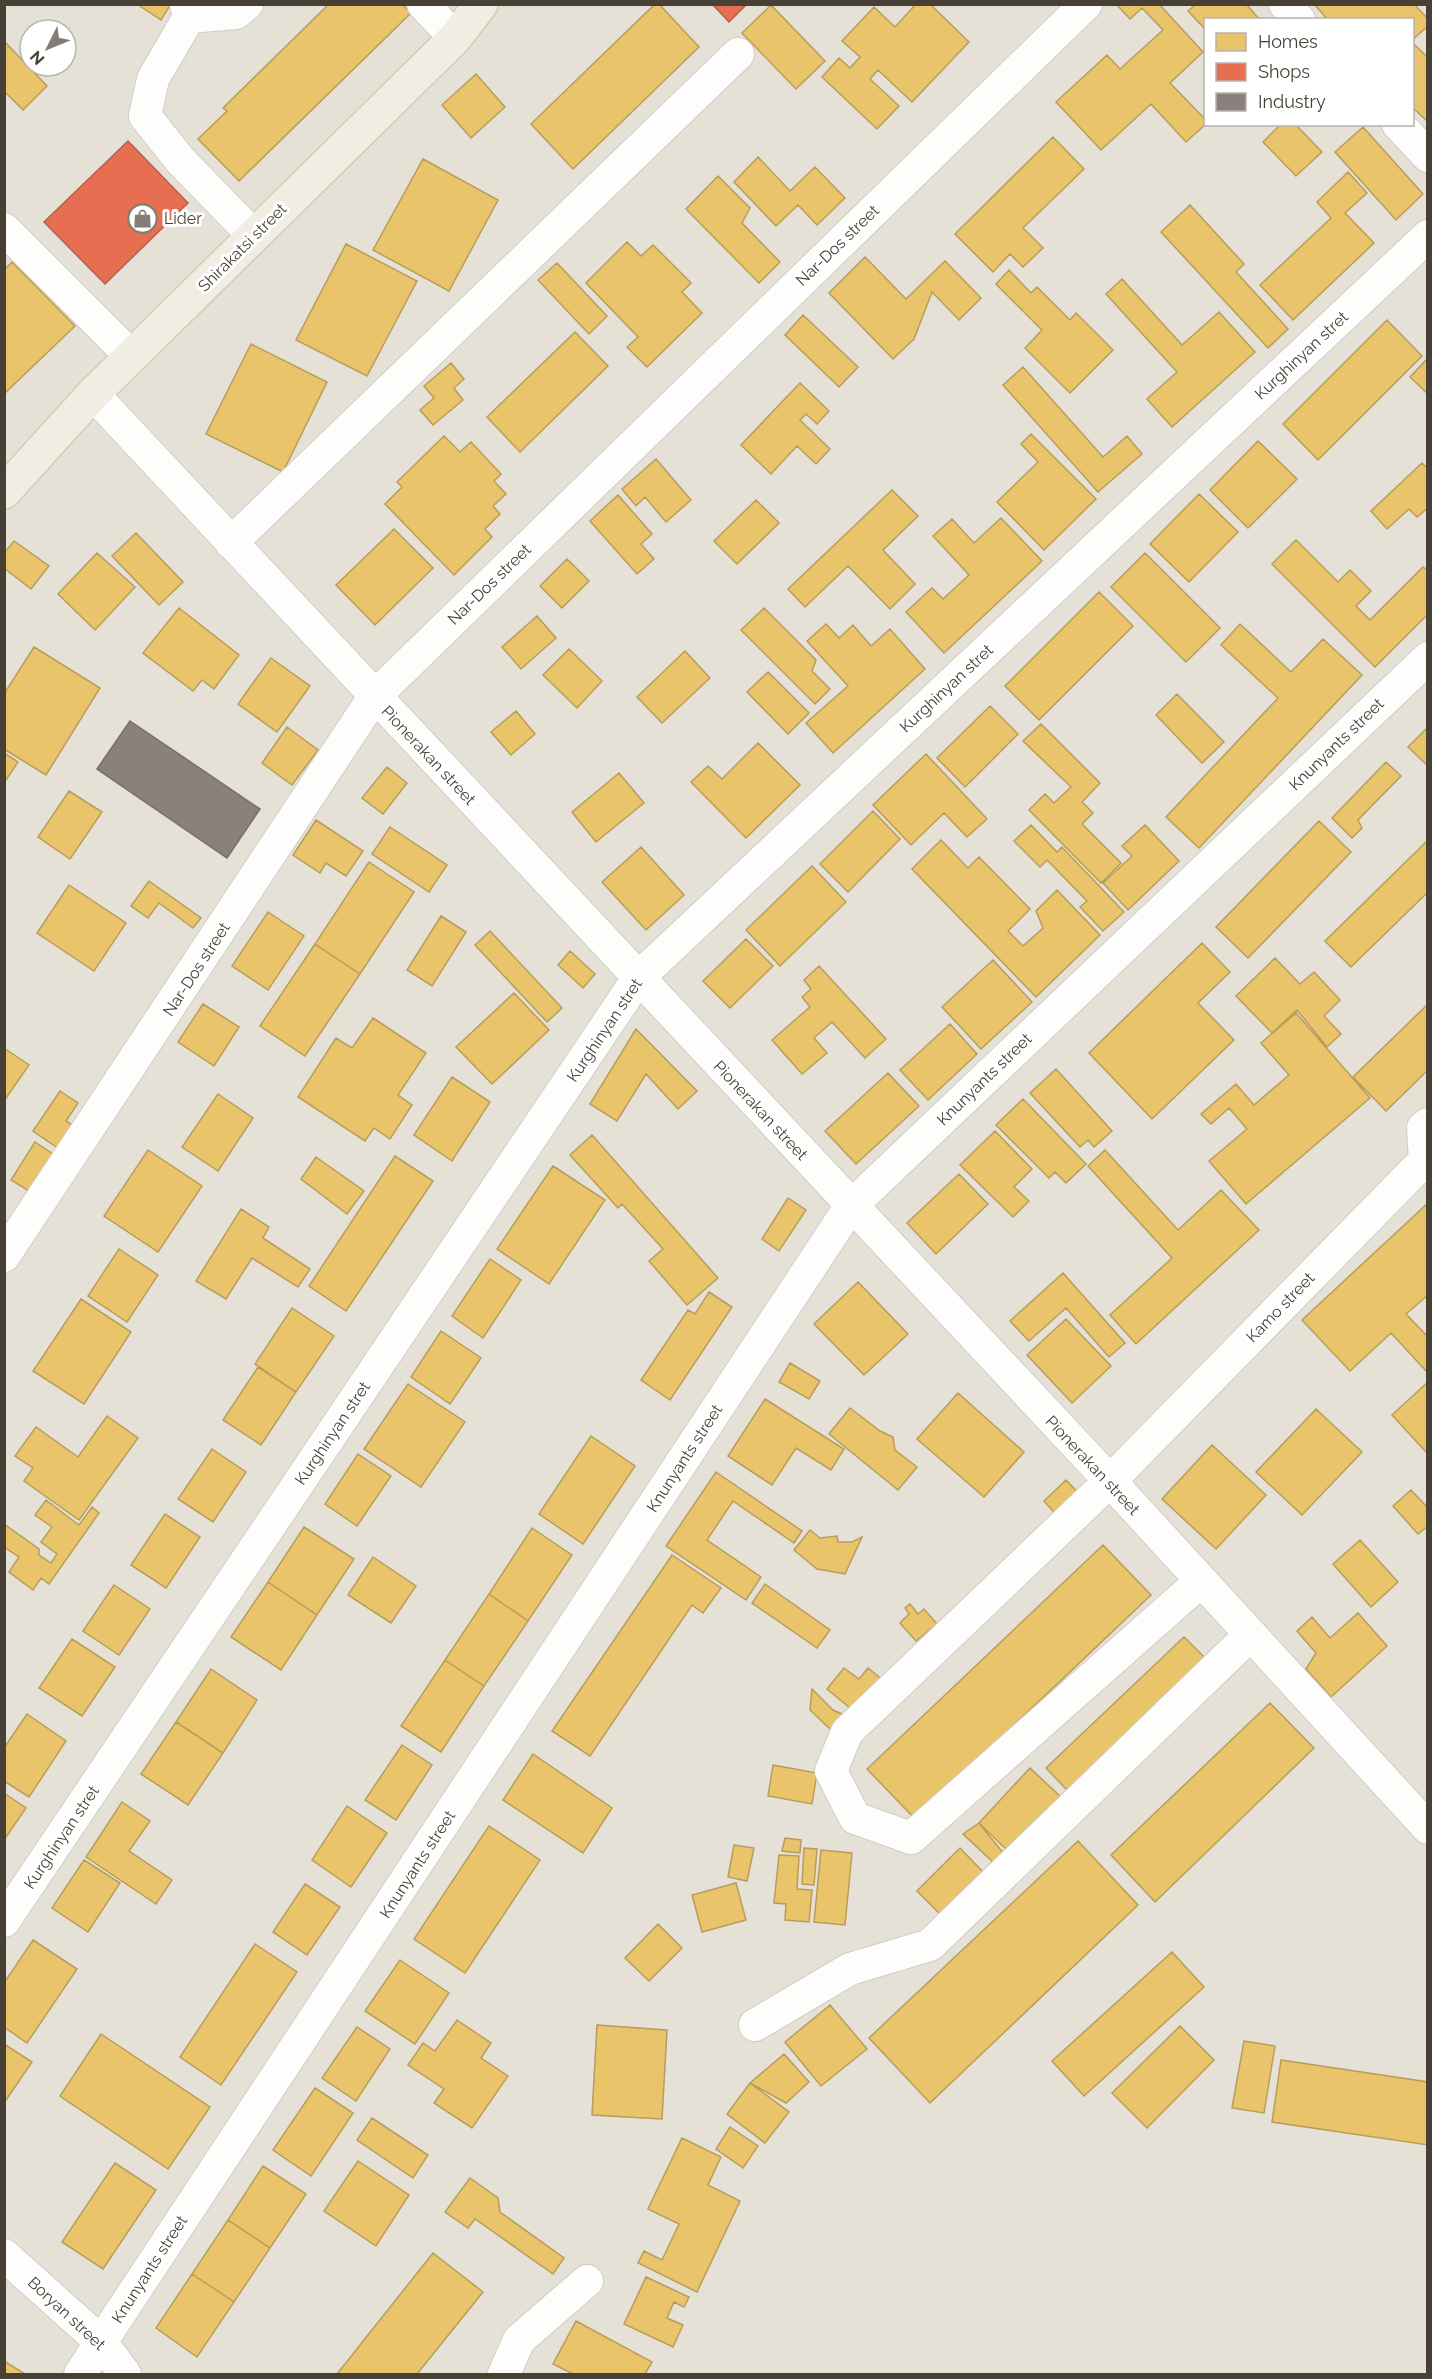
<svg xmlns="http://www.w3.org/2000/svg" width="1432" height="2379" font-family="Raleway,sans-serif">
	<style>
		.residential { fill: #e5e1d6; fill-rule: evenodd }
		.homes { fill: #e9c46a; stroke: #b89d5a; stroke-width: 1.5 }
		.shops { fill: #e76f51; stroke: #b76149; stroke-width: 1.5 }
		.industry { fill: #8a817c; stroke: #766e67; stroke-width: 1.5 }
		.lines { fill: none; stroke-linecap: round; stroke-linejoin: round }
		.minor-casing { stroke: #cecdc7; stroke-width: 34 }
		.primary-casing { stroke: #d4ccb6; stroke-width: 36 }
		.minor { stroke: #fdfdfc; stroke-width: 32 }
		.primary { stroke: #f1ede3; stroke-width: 33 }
		.labels { text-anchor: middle; stroke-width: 6; stroke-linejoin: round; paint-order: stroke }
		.poi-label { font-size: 16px; fill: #474135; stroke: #fff; text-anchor: start }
		.street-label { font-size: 16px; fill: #474135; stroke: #fff }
	</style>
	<rect width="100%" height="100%" fill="#f0efea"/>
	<path class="residential" d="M5,5H1427V2374H5ZM1206,20H1412V124H1206ZM30,30H66V66H30Z"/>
	<path class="homes" d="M137,4H171L161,20Z
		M329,4H402L411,13L239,181L198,139L227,111L223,108Z
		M655,4H659L699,47L573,169L531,124Z
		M916,4H930L969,42L912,102L878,70L870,79L899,106L877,129L822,77L839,58L850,68L860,57L842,41L874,7L895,27Z
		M1116,4H1159L1203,52L1170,83L1206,120V124L1186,142L1151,104L1101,150L1056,102L1107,55L1120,69L1163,30L1142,8L1130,19Z
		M1196,4H1246L1260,20H1206V30L1188,11Z
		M1314,4H1414L1428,19V26L1412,40V20H1328Z
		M771,5L825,61L796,89L742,33Z
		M4,41L47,86L23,110L4,91Z
		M1412,42L1428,58V122L1412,107Z
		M476,74L505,107L471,138L442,105Z
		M1281,124H1295L1322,152L1296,176L1263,142Z
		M1363,127L1423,194L1396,220L1335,152Z
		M1053,137L1084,169L1023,228L1043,248L1023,267L1010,254L993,272L955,234Z
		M758,157L790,191L815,167L845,198L817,225L798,205L776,226L734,182Z
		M423,159L498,200L449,291L373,250Z
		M1348,172L1367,193L1345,213L1374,243L1293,320L1260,285L1331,218L1317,202Z
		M718,176L750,208L742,223L780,262L759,283L686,209Z
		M1190,205L1244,264L1236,272L1288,329L1268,348L1161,232Z
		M627,242L641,256L653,245L691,283L682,292L702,313L647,367L627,347L638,337L586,283Z
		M346,244L417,281L367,376L296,340Z
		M865,257L906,299L945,261L981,298L959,320L932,292L914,339L893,359L829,293Z
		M12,262L75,326L4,394V270Z
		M557,263L607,316L589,334L538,280Z
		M1009,270L1031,293L1037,287L1070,320L1076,313L1113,350L1070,393L1025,348L1042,330L996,284Z
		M1122,279L1182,345L1219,312L1255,352L1172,427L1147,399L1177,372L1106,294Z
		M803,315L858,367L839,387L785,335Z
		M1387,320L1422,356L1318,460L1283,424Z
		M575,332L608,366L520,452L487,417Z
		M251,344L327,382L283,472L206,434Z
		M1428,358V394L1410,377Z
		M451,363L464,379L454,388L463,400L433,425L420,410L434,398L424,386Z
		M1023,367L1103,457L1127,436L1142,454L1098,492L1003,385Z
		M800,383L829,411L817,424L806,414L800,420L830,449L816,464L797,446L771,474L741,445Z
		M1031,434L1096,499L1044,550L997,502L1038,462L1021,444Z
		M444,436L460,452L471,442L501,474L494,481L506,494L493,506L500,514L485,529L492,537L454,575L385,504L402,487L397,482Z
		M1258,441L1297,479L1248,528L1210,490Z
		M656,459L691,500L666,522L645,497L636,506L622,489Z
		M1422,463L1428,469V508L1417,517L1409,509L1387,529L1371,511Z
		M892,490L918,516L883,550L915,584L890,609L848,566L805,607L788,589Z
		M1199,494L1238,532L1189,582L1150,544Z
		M618,495L652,534L641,544L654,559L637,574L590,521Z
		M756,500L779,523L737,564L714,541Z
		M1001,518L1042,561L944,653L906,612L932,588L943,599L969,575L933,536L952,519L974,543Z
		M394,529L433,568L375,625L336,585Z
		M136,533L183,582L159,605L112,556Z
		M1296,540L1338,582L1350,570L1371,591L1356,606L1370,620L1423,567L1428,571V614L1375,667L1272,564Z
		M14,541L49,566L31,589L4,568V553Z
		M97,553L135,587L95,630L58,594Z
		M1145,553L1220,628L1186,662L1111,587Z
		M567,559L589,581L562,608L540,586Z
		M1099,592L1133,626L1039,720L1005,686Z
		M179,608L239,655L214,689L202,680L193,691L143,653Z
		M764,608L816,660L812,671L830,689L815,704L741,630Z
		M537,616L556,638L521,669L502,647Z
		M826,624L839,638L853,625L871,646L890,629L925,669L833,753L806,723L848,686L807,641Z
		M1240,624L1291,672L1323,639L1362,675L1199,848L1166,817L1278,698L1221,645Z
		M34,647L100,688L46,775L4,749V694Z
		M569,649L602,681L577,708L543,675Z
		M685,651L710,678L662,723L637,697Z
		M271,658L310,686L277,732L238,704Z
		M768,672L809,713L788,734L747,692Z
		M1177,694L1224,742L1202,763L1156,715Z
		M990,706L1018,734L965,787L937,758Z
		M516,711L535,734L511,755L491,732Z
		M1041,724L1100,783L1082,802L1093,813L1082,824L1121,863L1101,883L1029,810L1045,794L1054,803L1071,787L1023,741Z
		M287,727L318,750L292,785L262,763Z
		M1428,727V766L1408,747Z
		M758,743L800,785L746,838L691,782L708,766L722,779Z
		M4,753L18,762L4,783Z
		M926,754L987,819L967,837L944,813L911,845L873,805Z
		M1386,762L1401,776L1358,820L1362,828L1352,838L1332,818Z
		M387,767L407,783L383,814L362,798Z
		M619,773L644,803L596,842L572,812Z
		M69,791L102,812L70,859L38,837Z
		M873,811L900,839L848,892L820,864Z
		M316,820L363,851L346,876L326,863L320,873L293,855Z
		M1319,821L1351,852L1248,958L1216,927Z
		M1031,825L1057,852L1062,847L1124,912L1103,931L1080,907L1087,901L1047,860L1040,867L1014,841Z
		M1145,825L1179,861L1128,910L1103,883L1132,856L1122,846Z
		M390,827L447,865L429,892L372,854Z
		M941,840L968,868L979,857L1030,909L1008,931L1023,946L1043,928L1036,911L1057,890L1100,935L1036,997L912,869Z
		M1428,840V892L1351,967L1325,941Z
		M641,847L684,895L646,930L602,882Z
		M369,862L414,892L360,974L315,944Z
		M812,866L846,902L780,966L746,930Z
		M149,881L201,918L193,928L159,903L148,918L131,906Z
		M69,885L126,923L94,971L37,933Z
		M268,912L304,936L268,990L232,966Z
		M441,916L466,932L432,986L407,970Z
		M490,931L562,1008L547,1022L475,945Z
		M746,939L773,966L730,1008L703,981Z
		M1202,943L1230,972L1198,1003L1234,1040L1152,1119L1089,1053Z
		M315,944L360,974L305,1056L260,1026Z
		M570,951L595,974L583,988L558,965Z
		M1275,958L1300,984L1314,972L1340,1000L1324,1016L1341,1034L1327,1047L1297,1010L1272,1033L1236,996Z
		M993,960L1032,1002L981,1049L942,1007Z
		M819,966L886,1039L865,1058L832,1022L814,1038L827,1053L802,1074L772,1040L810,1007L802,997L811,989L804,980Z
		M514,993L549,1030L492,1084L456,1047Z
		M203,1004L239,1027L214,1066L178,1042Z
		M1428,1004V1070L1386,1111L1353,1077Z
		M1296,1013L1370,1098L1246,1204L1209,1161L1247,1129L1229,1108L1211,1124L1201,1114L1236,1084L1254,1105L1289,1075L1261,1043Z
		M373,1018L426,1053L398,1095L412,1105L390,1139L374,1128L365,1141L298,1097L336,1038L352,1048Z
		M950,1024L977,1054L928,1100L900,1070Z
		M636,1029L697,1091L678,1109L646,1074L617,1121L590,1104Z
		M4,1048L29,1065L4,1101Z
		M1056,1069L1112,1131L1094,1147L1088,1140L1080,1147L1030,1093Z
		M888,1073L919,1106L856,1164L825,1131Z
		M452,1077L490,1102L452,1161L414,1135Z
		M60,1091L78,1103L66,1121L77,1128L62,1151L33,1131Z
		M218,1094L253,1118L218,1171L182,1147Z
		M1023,1099L1086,1164L1066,1183L1055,1172L1049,1178L996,1125Z
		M995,1131L1032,1169L1014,1187L1029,1201L1013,1217L960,1165Z
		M592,1135L718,1278L687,1305L649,1261L663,1249L622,1204L618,1208L570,1155Z
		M35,1142L53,1154L29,1191L11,1180Z
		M148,1150L202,1186L158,1252L104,1216Z
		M1105,1150L1178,1230L1221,1190L1259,1230L1136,1344L1110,1315L1172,1258L1088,1166Z
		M395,1156L433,1181L346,1311L309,1286Z
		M316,1157L364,1191L347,1214L301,1179Z
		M553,1166L605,1200L549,1284L497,1249Z
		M959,1174L988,1204L936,1254L907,1223Z
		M788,1198L806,1210L779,1251L762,1239Z
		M1428,1203V1295L1406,1314L1428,1337V1373L1391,1333L1350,1371L1302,1320Z
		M241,1209L269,1227L263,1238L310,1269L298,1287L252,1258L226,1299L196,1281Z
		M119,1249L158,1275L127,1322L88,1296Z
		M490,1259L521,1280L483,1338L452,1316Z
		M1063,1273L1125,1343L1109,1357L1066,1308L1029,1341L1010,1321Z
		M858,1282L908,1334L864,1375L814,1324Z
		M709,1292L732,1307L670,1400L641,1380L688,1310L695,1314Z
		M81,1299L131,1332L84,1404L33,1371Z
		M292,1308L334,1336L296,1392L255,1364Z
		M1066,1319L1111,1366L1072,1403L1027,1355Z
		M441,1331L481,1358L450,1404L411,1377Z
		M790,1363L820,1381L809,1399L779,1382Z
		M258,1367L296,1392L261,1445L223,1420Z
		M1428,1382V1454L1392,1415Z
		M408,1384L465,1422L421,1487L364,1449Z
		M958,1393L1024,1452L984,1497L917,1439Z
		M765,1399L844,1449L831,1470L796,1448L772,1485L728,1456Z
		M850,1408L880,1431L893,1437L895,1450L917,1467L898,1490L829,1434Z
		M1316,1409L1362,1452L1302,1515L1256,1472Z
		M107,1416L138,1438L79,1520L24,1481L33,1468L15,1456L36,1427L78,1457Z
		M591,1436L635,1466L583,1544L539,1514Z
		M1212,1445L1266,1495L1216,1549L1162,1499Z
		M212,1449L246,1472L213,1522L178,1499Z
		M358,1454L391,1476L357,1526L325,1504Z
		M716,1472L802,1531L794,1543L733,1501L707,1540L761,1577L746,1600L666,1546Z
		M1066,1480L1083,1498L1060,1519L1044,1501Z
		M1411,1490L1428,1508V1526L1418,1534L1393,1506Z
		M46,1500L79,1525L92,1507L99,1513L49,1584L41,1578L33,1590L9,1572L19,1557L4,1547V1524L39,1549V1555L51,1563L57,1554L41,1542L52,1527L35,1515Z
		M165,1514L200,1537L166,1588L131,1565Z
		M304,1527L354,1559L317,1615L268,1582Z
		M532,1528L572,1555L528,1621L489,1594Z
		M810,1530L820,1538L837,1536L838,1542H852L862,1537L845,1574L817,1569L794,1550Z
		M1360,1540L1398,1582L1371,1607L1333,1564Z
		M1103,1545L1151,1595L915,1819L867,1769Z
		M672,1555L721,1588L703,1613L692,1605L590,1756L552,1731Z
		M373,1557L416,1586L391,1623L348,1595Z
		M268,1582L317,1615L281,1670L231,1637Z
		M765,1584L830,1630L817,1648L752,1603Z
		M114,1585L150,1609L119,1655L83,1631Z
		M489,1594L528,1621L484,1686L445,1660Z
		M910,1604L918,1614L924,1609L937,1624L916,1641L900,1623L909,1614L905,1608Z
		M1358,1613L1387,1646L1331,1697L1306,1669L1316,1653L1297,1631L1312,1617L1330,1638Z
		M1184,1637L1206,1659L1068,1791L1046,1768Z
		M72,1639L115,1667L82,1716L39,1688Z
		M445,1660L484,1686L441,1752L401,1726Z
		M844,1668L859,1679L868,1668L883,1680L856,1713L827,1689Z
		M211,1669L257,1700L223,1753L176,1722Z
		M812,1689L833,1710L847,1716V1728L830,1729L810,1710Z
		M1270,1703L1314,1748L1155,1902L1111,1855Z
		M27,1714L66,1741L29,1797L4,1781V1748Z
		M176,1722L223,1753L188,1805L141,1774Z
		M402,1745L432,1765L396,1820L365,1800Z
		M533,1754L612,1808L583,1853L503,1800Z
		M773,1765L817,1773L812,1804L768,1796Z
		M1030,1768L1062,1798L1010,1853L979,1823Z
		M4,1793L26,1808L4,1840Z
		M122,1802L150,1821L129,1851L172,1880L156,1904L86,1857Z
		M347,1806L387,1833L351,1887L312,1860Z
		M979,1823L1004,1854L995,1864L963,1834Z
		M489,1826L540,1860L465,1973L414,1939Z
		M785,1838L801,1840L800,1853L782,1851Z
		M1078,1841L1138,1905L930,2103L869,2038Z
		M734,1845L754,1848L747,1881L728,1877Z
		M804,1848L817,1849L814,1885L802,1884Z
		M960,1848L983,1872L940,1914L917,1891Z
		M821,1850L852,1853L845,1925L814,1922Z
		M779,1855L799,1856L797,1889L812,1890L809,1922L785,1920L786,1904L774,1903Z
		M84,1860L120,1883L88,1932L52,1908Z
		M736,1883L746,1920L702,1932L692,1895Z
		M305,1884L340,1907L307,1955L273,1932Z
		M658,1924L682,1948L649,1981L625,1958Z
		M33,1940L77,1969L27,2043L4,2027V1983Z
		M255,1944L297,1972L221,2085L180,2057Z
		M1172,1952L1204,1987L1084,2096L1052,2061Z
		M400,1960L449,1993L415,2044L365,2011Z
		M830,2005L867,2049L821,2086L785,2042Z
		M457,2020L491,2043L481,2058L508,2076L472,2128L434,2103L444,2089L408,2065L423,2043L435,2051Z
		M597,2025L667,2030L662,2119L592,2115Z
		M1180,2026L1214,2060L1147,2128L1112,2093Z
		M357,2027L390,2049L356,2101L322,2078Z
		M101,2034L210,2107L168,2169L60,2096Z
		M1244,2041L1275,2046L1264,2113L1232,2108Z
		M4,2044L32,2062L4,2103Z
		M784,2054L809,2082L786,2103L750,2083Z
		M1281,2060L1428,2082V2145L1272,2122Z
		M750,2083L789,2112L765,2143L727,2114Z
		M315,2088L353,2113L311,2176L273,2150Z
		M372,2118L428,2155L413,2178L357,2140Z
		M730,2127L758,2146L743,2168L716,2149Z
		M682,2138L721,2157L708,2185L740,2201L697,2292L638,2263L644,2251L662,2260L679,2224L648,2209Z
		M358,2161L409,2195L376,2246L324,2211Z
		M115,2163L156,2190L103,2269L62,2242Z
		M263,2166L306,2194L270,2248L228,2220Z
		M470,2178L498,2198L500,2212L564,2258L553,2274L475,2219L468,2228L445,2212Z
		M228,2220L270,2248L234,2302L192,2274Z
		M433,2253L483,2292L417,2374H337Z
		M192,2274L234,2302L197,2357L156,2328Z
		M646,2277L689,2297L684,2307L674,2302L667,2318L683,2325L673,2347L624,2324Z
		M576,2321L652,2362L645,2374H573L553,2364Z
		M4,2361L25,2374H4Z"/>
	<path class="shops" d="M712,4H747L729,22Z
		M128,141L188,203L105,284L44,222Z"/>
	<path class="industry" d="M130,721L260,809L227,858L97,769Z"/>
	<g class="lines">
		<defs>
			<path id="minor" d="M186,4L189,17L153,79L145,116L180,160L253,235
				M423,4L455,38
				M1285,4L1299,20
				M189,17L236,13L247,4
				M1398,124L1428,156
				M4,229L131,356
				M93,394L1110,1481L1428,1828
				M231,543L738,54
				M4,1256L374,697L1086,4
				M1201,1581L911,1838L855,1818L831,1771L847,1732L1110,1481L1425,1160L1423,1128L1428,1124
				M4,1921L639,977L1428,236
				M755,2025L850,1969L930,1945L1250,1635
				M4,2255L101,2342L125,2374
				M80,2374L850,1207L1428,658
				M504,2374L519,2340L587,2281"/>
			<path id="primary" d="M4,492L93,394L455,38L481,4"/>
		</defs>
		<use href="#minor" class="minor-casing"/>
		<use href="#primary" class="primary-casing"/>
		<use href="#minor" class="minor"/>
		<use href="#primary" class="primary"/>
	</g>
	<defs>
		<symbol id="shop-ring" viewBox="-11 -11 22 22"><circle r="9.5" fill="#fff" stroke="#827e74" stroke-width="1.5"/><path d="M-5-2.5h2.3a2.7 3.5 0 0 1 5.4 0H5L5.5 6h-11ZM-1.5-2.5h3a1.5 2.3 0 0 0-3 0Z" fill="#827e74"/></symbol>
	</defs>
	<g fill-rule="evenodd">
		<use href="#shop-ring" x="126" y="202" width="33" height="33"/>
	</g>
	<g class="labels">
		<g class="poi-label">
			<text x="164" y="224">Lider</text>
		</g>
		<g class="street-label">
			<text transform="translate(837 245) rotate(-44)" y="6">Nar-Dos street</text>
			<text transform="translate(242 247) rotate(-45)" y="6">Shirakatsi street</text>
			<text transform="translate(1301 355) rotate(-43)" y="6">Kurghinyan stret</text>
			<text transform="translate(489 584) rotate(-44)" y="6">Nar-Dos street</text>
			<text transform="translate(946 688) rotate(-43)" y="6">Kurghinyan stret</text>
			<text transform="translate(1336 744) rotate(-44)" y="6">Knunyants street</text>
			<text transform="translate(429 755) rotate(47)" y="6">Pionerakan street</text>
			<text transform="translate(196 969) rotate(-57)" y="6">Nar-Dos street</text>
			<text transform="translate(604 1030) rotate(-56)" y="6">Kurghinyan stret</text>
			<text transform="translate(984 1079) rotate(-44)" y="6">Knunyants street</text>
			<text transform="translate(761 1110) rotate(47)" y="6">Pionerakan street</text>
			<text transform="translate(1280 1307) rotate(-46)" y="6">Kamo street</text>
			<text transform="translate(332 1433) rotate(-56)" y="6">Kurghinyan stret</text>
			<text transform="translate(684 1458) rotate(-57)" y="6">Knunyants street</text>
			<text transform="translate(1093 1465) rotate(47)" y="6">Pionerakan street</text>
			<text transform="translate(61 1837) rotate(-56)" y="6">Kurghinyan stret</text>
			<text transform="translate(417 1864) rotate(-57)" y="6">Knunyants street</text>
			<text transform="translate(149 2269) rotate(-57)" y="6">Knunyants street</text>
			<text transform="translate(67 2313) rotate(43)" y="6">Boryan street</text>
		</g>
	</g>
	<rect width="1432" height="2379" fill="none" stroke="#474135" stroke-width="12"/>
	<rect x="1204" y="18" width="210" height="108" fill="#ffffff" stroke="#b5b3ae" stroke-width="1.5"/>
	<rect x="1216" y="33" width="30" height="18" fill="#e9c46a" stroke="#b5b3ae" stroke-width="1.5"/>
	<text x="1258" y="48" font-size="18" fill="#474135">Homes</text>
	<rect x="1216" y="63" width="30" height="18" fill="#e76f51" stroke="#b5b3ae" stroke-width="1.5"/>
	<text x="1258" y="78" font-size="18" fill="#474135">Shops</text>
	<rect x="1216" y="93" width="30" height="18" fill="#8a817c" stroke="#b5b3ae" stroke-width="1.5"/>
	<text x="1258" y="108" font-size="18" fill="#474135">Industry</text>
	<g transform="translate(48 48) rotate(227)"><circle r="28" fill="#ffffff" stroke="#b5b3ae" stroke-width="1.5"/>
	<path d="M0-4.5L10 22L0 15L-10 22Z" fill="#827e74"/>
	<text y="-9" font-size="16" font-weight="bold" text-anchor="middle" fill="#474135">N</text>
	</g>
</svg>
